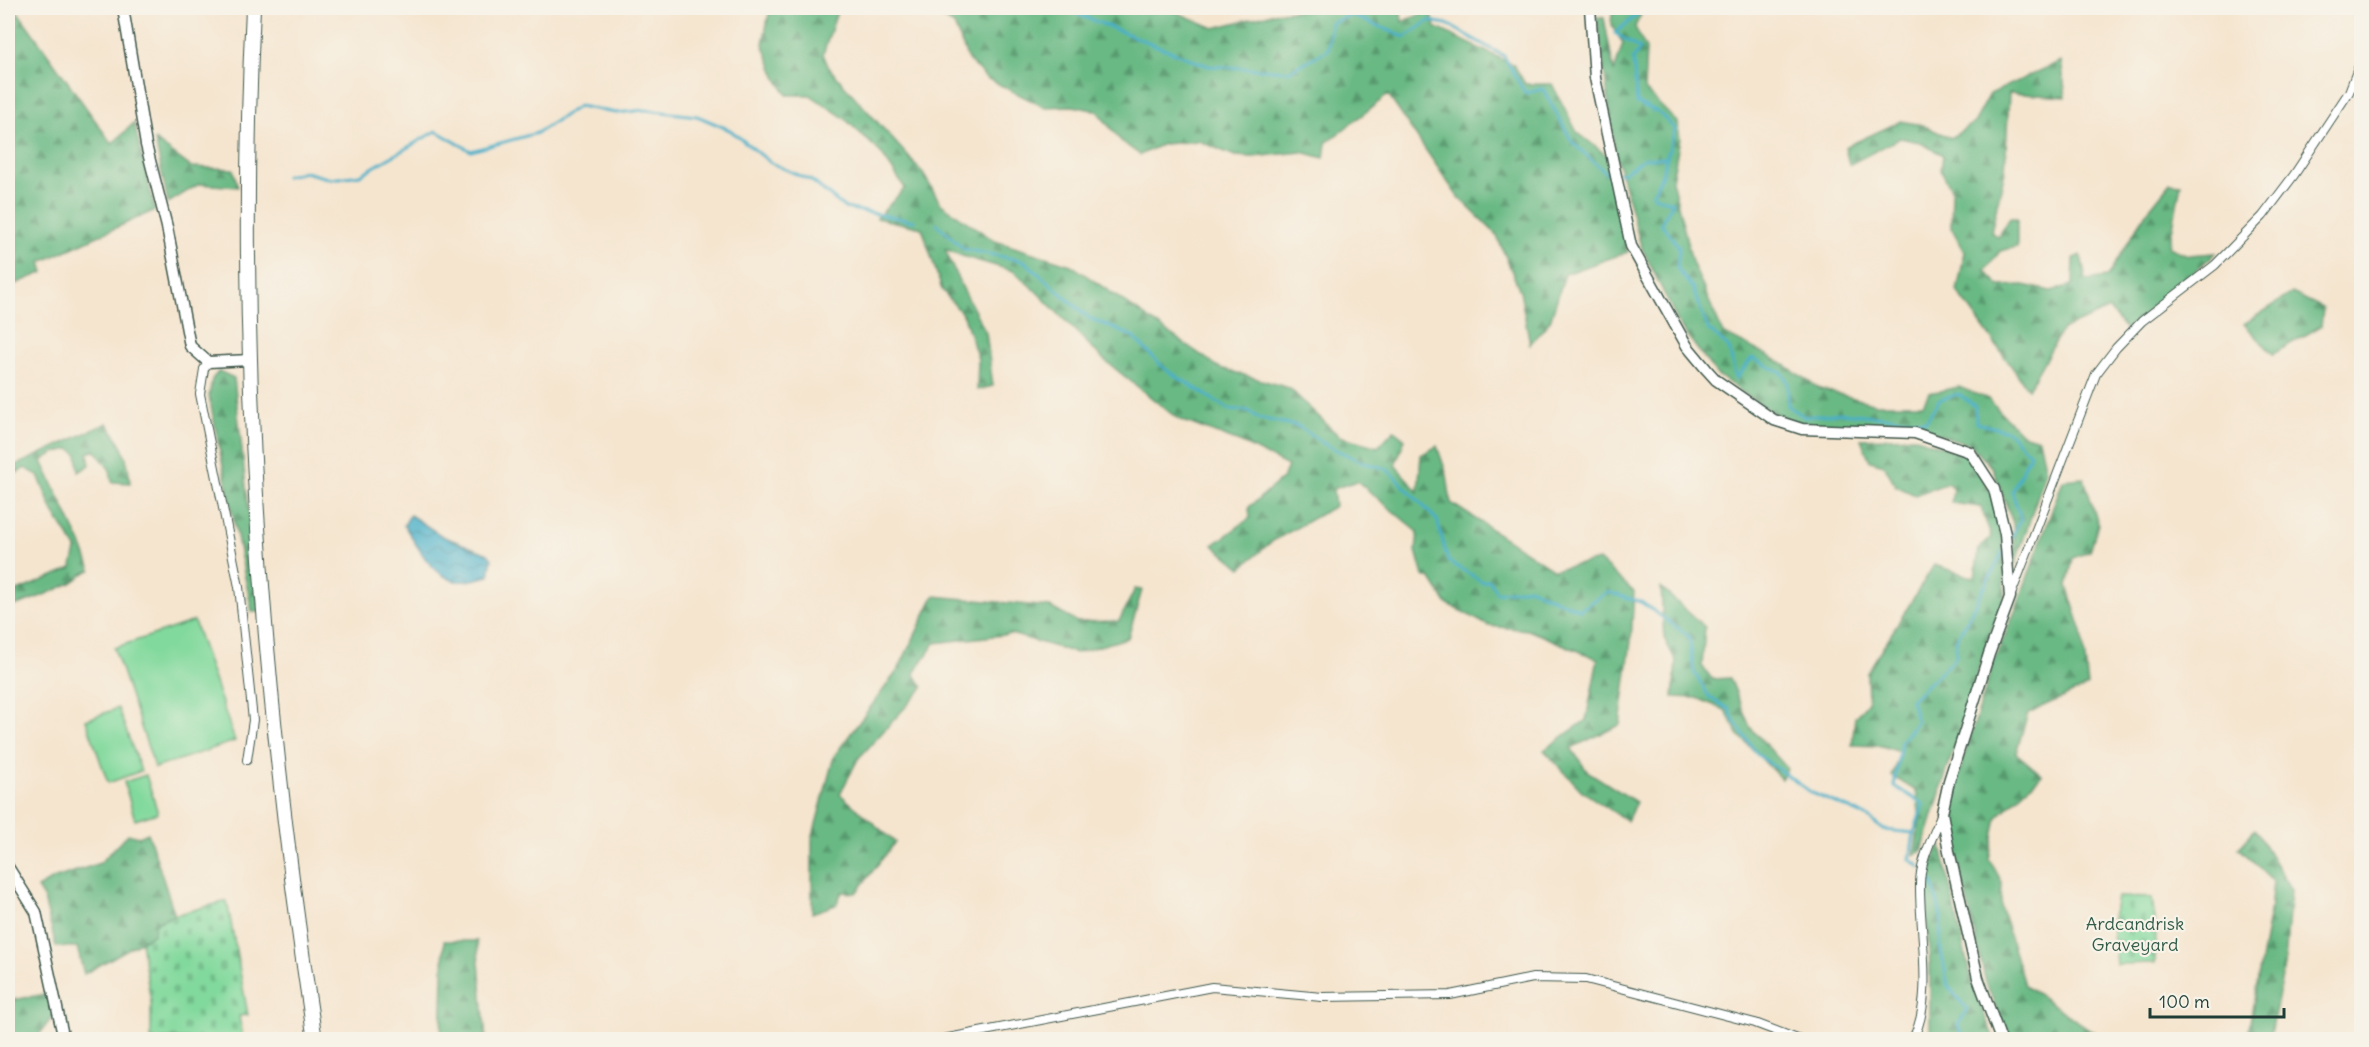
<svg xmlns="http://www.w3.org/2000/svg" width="2369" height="1047" font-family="Delius,sans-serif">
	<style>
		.forest { fill: url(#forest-firs); stroke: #447b5c; stroke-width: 1.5 }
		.cemetery { fill: url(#cemetery-stones); stroke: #508b68; stroke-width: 1.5 }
		.park { fill: #82d99d; stroke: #508b68; stroke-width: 1.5 }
		.water { fill: url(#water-waves); stroke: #34767e; stroke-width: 1.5 }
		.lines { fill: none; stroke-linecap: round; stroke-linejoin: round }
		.stream { stroke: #4ab0c9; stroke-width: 3 }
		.minor-casing { stroke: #3f564b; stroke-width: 10 }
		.tertiary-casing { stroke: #3f564b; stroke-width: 13 }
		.trunk-casing { stroke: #3f564b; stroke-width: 16 }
		.minor { stroke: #fff; stroke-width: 8 }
		.tertiary { stroke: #fff; stroke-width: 10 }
		.trunk { stroke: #fff; stroke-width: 14 }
		.labels { text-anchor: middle; stroke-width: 4.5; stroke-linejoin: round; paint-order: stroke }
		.park-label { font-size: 18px; fill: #335c49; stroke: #f7f3e8 }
	</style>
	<defs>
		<pattern id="forest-firs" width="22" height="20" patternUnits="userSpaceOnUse" patternTransform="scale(1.5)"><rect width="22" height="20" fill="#69b984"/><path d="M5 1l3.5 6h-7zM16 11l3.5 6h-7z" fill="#56986d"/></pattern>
		<pattern id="cemetery-stones" width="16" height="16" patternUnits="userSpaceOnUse" patternTransform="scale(1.5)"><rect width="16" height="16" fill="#82d99d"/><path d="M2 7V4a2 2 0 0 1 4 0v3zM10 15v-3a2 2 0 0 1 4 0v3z" fill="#70bb88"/></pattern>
		<pattern id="water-waves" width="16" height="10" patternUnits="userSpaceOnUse" patternTransform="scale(1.5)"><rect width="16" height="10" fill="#4ab0c9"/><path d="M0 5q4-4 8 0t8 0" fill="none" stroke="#3d90a4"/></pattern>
	</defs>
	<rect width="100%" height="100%" fill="#f7f3e8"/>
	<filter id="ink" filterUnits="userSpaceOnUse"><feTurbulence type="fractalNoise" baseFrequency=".0167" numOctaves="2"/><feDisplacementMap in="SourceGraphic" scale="12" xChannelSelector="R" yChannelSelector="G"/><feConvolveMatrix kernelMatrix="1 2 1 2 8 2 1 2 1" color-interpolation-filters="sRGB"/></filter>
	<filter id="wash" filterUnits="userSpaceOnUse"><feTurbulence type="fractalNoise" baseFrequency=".008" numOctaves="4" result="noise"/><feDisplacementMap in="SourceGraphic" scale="24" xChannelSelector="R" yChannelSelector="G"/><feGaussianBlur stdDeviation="1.35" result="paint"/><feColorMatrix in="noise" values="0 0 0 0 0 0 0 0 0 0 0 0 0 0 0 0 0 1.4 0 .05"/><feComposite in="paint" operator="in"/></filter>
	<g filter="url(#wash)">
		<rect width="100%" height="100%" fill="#f5e5cf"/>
		<path class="forest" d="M8,8H15L112,144L134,123L155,210L41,262L44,272L8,287Z
			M770,8H842L838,9L823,54L829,68L922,172L941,204L995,241L1071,265L1220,368L1289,388L1339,436L1378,447L1394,430L1405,439L1395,465L1418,492L1421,455L1437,446L1447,475L1451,503L1554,570L1599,560L1634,592L1631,641L1620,725L1571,748L1587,771L1636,802L1627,821L1582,791L1544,750L1586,720L1598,659L1528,630L1489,626L1446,603L1431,579L1423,576L1416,551L1418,532L1357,481L1333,489L1335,506L1271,542L1241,568L1213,545L1250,518L1249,507L1283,478L1288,466L1242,443L1178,419L1103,359L1035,290L1013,271L962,256L945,249L956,275L986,333L993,386L977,390L978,359L964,316L942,290L922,228L877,218L905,188L881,153L844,118L810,95H787L777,79L763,44Z
			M872,8H1157L1176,12L1214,28L1278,12L1307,10L1310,8H1395L1401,12L1402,22L1431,10L1435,27L1514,65L1525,84H1552L1577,132L1606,155L1628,252L1565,274L1550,321L1530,344L1520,291L1496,234L1458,197L1388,95L1326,143L1324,158L1302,152L1253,157L1235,156L1199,141L1163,144L1140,155L1121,141L1097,111L1073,106L1044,107L986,78L968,59L954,25L935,13H904Z
			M1623,8H1644L1635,27L1646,49L1644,89L1677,122L1680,138L1672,180L1692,262L1723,333L1782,363L1820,389L1876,404H1923L1929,393L1959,387L1988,399L2022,434L2039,439L2046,471L2015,565L2013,523L1993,469L1971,445L1915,426L1830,427L1799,423L1773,413L1716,374L1680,326L1641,246L1615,151L1597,17L1604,18L1614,72L1623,43L1611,25L1612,13Z
			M2061,61L2066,97L2009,93L2005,171L1991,232L1998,237L2010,218H2017V247L2000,251L1985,271L2000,286L2023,285L2051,291L2073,285L2074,258L2081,255L2086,280L2107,277L2146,213L2170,183L2181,184L2169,247L2188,255L2216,253L2126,330L2109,309L2062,330L2028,389L1957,291L1965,252L1951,227L1952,191L1941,170L1943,155L1919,142L1900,138L1849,165L1845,147L1901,121L1922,125L1951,138L1974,123L1990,94Z
			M155,140L191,167L233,169L238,187L199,184L168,203Z
			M2292,293L2323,308L2321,326L2273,354L2244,324Z
			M219,371L234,378L260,612H252L209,396L212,379Z
			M107,423C123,444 128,457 130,483L112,482L110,470L95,450L88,453L90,465L79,472L77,454L70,449L54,453L42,461L83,548L91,570C83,572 79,579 71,583C50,593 30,601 8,608V595L72,568C72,560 76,556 76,548L53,512L38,475L25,468L8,478V469Z
			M1914,437L1966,455L1990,489L2003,536L2005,593L1985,648L1922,851L1914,856L1920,818L1916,791L1892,776L1900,752L1882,746L1852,745L1855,717L1868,702L1867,673L1934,565L1975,578L1979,549L1991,537L1981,507L1951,503L1953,490L1948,483L1915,495L1896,486L1884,465L1870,461L1861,439Z
			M2084,478L2098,524L2090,551L2073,558L2067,586L2082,632L2088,686L2028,713L2016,753L2042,775L1997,817L1989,859L2002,882L2001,906L2024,985L2104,1039H2009L1986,983L1947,812L1994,661L2016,609L2063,480Z
			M1661,588L1705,627L1702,666L1712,679L1730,678L1750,727L1787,768L1781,779L1738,734L1725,710L1697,698L1673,697L1676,661L1664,638Z
			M1135,589L1142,590L1128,638L1076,653L1011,634L935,643L914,673L923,688L858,759L840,794L895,842L856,893L842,892L836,905L812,913V839L834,756L898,670L934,596L1050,607L1077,622L1119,621Z
			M2255,829L2291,890L2285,961L2270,1039H2247L2270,911L2273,881L2239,848Z
			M148,833L175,915L155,923L154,934L84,974L77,947H56L44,899L37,888L53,879L100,863L128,834L139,837Z
			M1940,842L1972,984L1994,1039H1932L1930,1034V968L1925,885Z
			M444,941H477L486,1039H441Z
			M52,993L54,1015L36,1039L8,1040V1001Z"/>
		<path class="cemetery" d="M2117,897L2152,898L2156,928L2155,963L2116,964L2112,922Z
			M227,901L248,1015L239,1016L243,1039H151V1002L141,942L154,934L155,924L175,915Z"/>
		<path class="park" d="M194,621L235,741L155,768L114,648Z
			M118,708L141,771L108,783L86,720Z
			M146,775L158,813L135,820L124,782Z"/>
		<path class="water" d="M410,515L442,536L488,554L492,559L489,576C479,578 465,583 455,581C430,574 417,545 404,525Z"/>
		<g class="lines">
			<path class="stream" d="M1062,8L1208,66L1289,71L1328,50L1331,23L1351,15L1405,37L1429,21L1447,24L1504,56L1525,93L1543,89L1573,143L1606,173H1613
				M1638,8L1637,15L1615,33L1640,49L1633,59L1637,103L1658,112L1675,129L1661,177L1652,195L1673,203L1661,223L1679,247L1677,268L1693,289L1708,329L1729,348L1736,379L1752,358L1782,373L1788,382V406L1805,417L1842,413L1926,421L1939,400L1959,394L1975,406L1976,423L2008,431L2030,454L2012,492L2021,519L2009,541
				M1619,173H1623L1645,158H1665
				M286,176L305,172L331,179L360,175L436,131L471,151L537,133L579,106L616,113L645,110L697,116L730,130L771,163L812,181L845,208L914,221
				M937,224L964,249L1024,261L1089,318L1132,336L1165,369L1228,409L1250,411L1258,418L1298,426L1326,445L1362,462L1387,469L1437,520L1448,561L1483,582L1489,580L1497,593L1529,588L1580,610L1607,592L1641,602L1689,636L1694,672L1710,698L1729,709L1734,721L1758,755L1812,793L1866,816L1884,830L1914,833
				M1920,867L1910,859L1914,833L1923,804L1894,786L1901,742L1917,721L1911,700L1956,657V641L2003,552
				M1924,872L1933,884L1941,916L1940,946L1948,986L1967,1009L1958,1025L1964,1040"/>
		</g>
	</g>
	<g filter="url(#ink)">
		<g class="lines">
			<defs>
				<path id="minor" d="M208,362L204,369L200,394L239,587L253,720L247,760
					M2010,597L2096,374L2116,348L2142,321L2215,265L2263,216L2294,175L2349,92L2362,58
					M938,1040L1212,987L1322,997L1450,995L1533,978L1586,979L1755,1023L1800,1040
					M1912,1040C1935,1001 1919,929 1920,884C1920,860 1934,835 1942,813"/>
				<path id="tertiary" d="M123,8L146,145L167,227L190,346L208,362L250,360
					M1590,8L1595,78L1631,246L1687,346L1707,370L1716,380L1774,420L1802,429L1915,433L1970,452L1994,489L2005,534L2010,597L1989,654L1949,781L1942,813L1949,851L1978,978L2001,1040
					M8,867L36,912L64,1040"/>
				<path id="trunk" d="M253,8C236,351 262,700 315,1040"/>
			</defs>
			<use href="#minor" class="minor-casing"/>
			<use href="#tertiary" class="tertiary-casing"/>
			<use href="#trunk" class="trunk-casing"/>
			<use href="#minor" class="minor"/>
			<use href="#tertiary" class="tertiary"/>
			<use href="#trunk" class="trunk"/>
		</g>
	</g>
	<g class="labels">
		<g class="park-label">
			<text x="2135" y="930">Ardcandrisk<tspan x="2135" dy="21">Graveyard</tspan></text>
		</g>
	</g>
	<rect width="2369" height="1047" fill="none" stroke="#f7f3e8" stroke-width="30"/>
	<path d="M2150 1008v9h134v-9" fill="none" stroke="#1f3d34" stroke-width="3"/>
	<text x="2159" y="1008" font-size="18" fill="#1f3d34" stroke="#f7f3e8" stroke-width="4.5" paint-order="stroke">100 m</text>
</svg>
